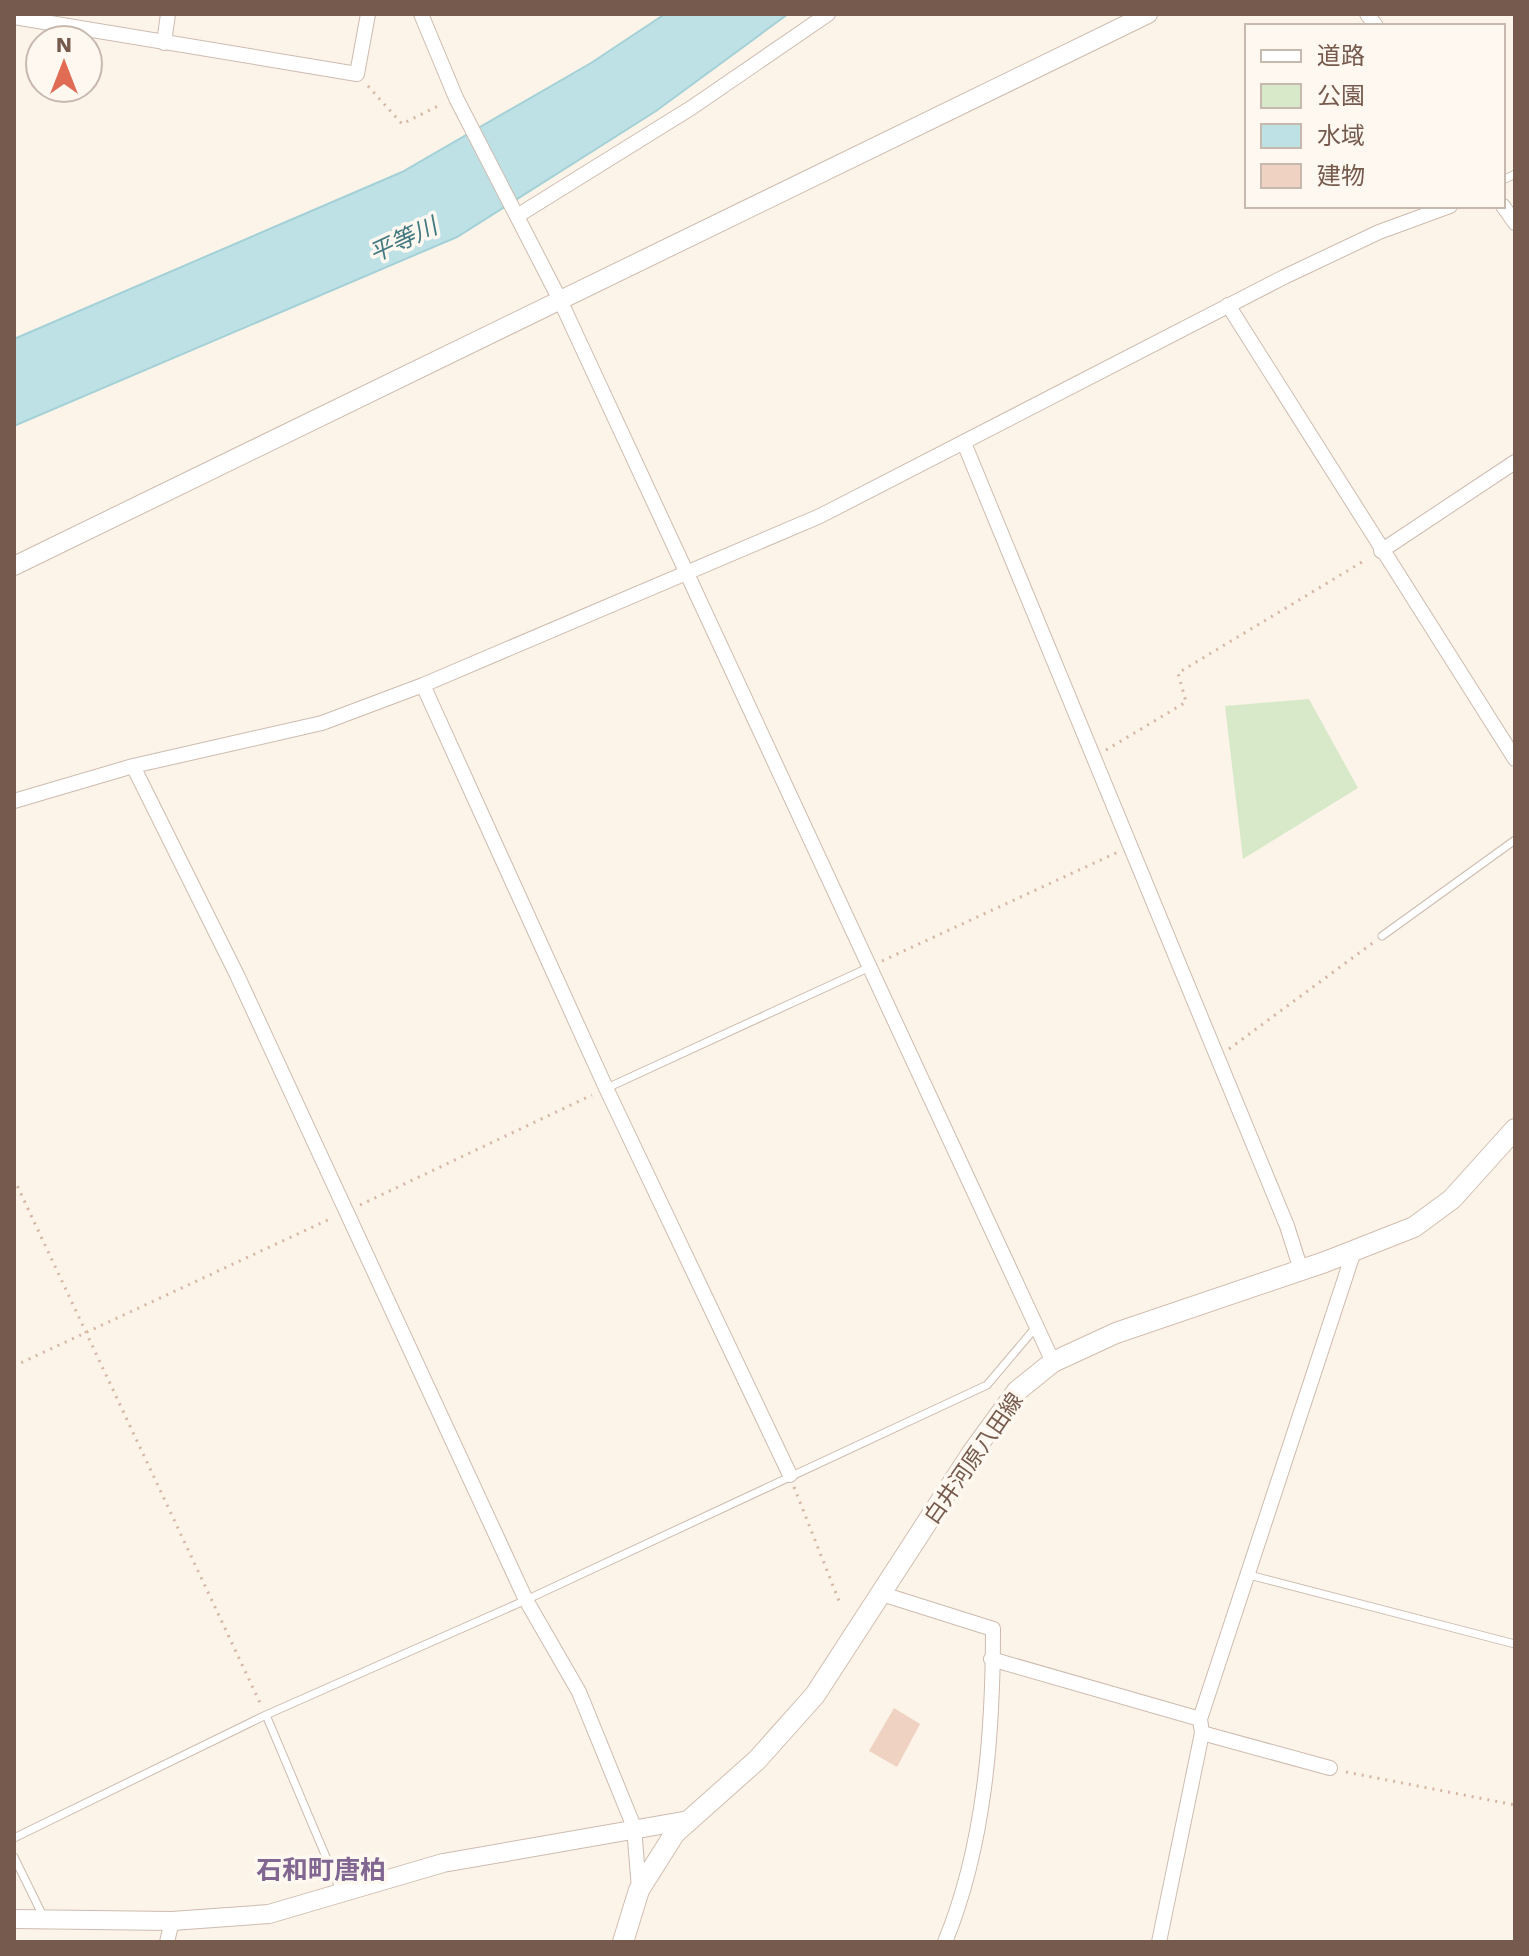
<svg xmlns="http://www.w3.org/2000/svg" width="1529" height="1956" font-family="'Work Sans','Noto Sans JP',sans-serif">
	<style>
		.green { fill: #d7e9c8 }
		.water { fill: #bee1e5; stroke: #a4d1d7; stroke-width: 2 }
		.building { fill: #f0d2c2 }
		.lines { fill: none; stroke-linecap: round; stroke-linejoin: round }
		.service-casing { stroke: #cebbaf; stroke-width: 9 }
		.minor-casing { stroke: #cebbaf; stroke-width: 16 }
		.tertiary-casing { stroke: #cebbaf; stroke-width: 20 }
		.secondary-casing { stroke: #d3bdaf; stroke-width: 22 }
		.path { stroke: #d6b5a4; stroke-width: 3; stroke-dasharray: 2 6; stroke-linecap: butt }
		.service { stroke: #fff; stroke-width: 7 }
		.minor { stroke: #fff; stroke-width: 14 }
		.tertiary { stroke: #fff; stroke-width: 18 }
		.secondary { stroke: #fff; stroke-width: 20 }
		.labels { text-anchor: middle; stroke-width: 7; stroke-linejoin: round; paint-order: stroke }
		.street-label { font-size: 22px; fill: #765a4d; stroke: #fef8f0 }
		.water-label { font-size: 24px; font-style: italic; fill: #447a81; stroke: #fef8f0 }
		.quarter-label { font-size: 26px; font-weight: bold; fill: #806691; stroke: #fef8f0 }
	</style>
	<rect width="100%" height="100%" fill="#fcf4e9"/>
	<path class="green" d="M1309,699L1358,788L1243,859L1225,706Z"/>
	<path class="water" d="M665,14H788L656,111L457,237L14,426V339L402,172L591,63Z"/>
	<path class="building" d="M894,1708L920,1724L897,1767L869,1751Z"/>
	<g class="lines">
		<defs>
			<path id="service" d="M1503,180L1515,174
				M1382,936L1515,840
				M607,1088L870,967
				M1249,1575L1515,1644
				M266,1715L340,1890
				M14,1838L266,1715L526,1600L987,1385L1036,1327
				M14,1857L43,1916"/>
			<path id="minor" d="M421,14L456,98L560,300L1053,1362
				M1367,14L1376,26
				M14,17L357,74L368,14
				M164,43L168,14
				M1503,206L1515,223
				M517,216L691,108L828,14
				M1228,305L1515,759
				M964,443L1287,1226L1301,1270
				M1381,551L1515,462
				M423,685L606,1088L790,1475
				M133,766L237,975L526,1600L579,1692L634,1827L639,1889
				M14,801L133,766L322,723L423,685L820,516L1284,277L1379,232L1450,206
				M882,1594L993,1629C993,1732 985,1845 945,1942
				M991,1659L1200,1719
				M1202,1733L1330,1768
				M167,1942L172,1921
				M1159,1942L1202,1733L1200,1719L1354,1251"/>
			<path id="tertiary" d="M14,566L1148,14
				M14,1919L172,1921L269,1914L443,1863L689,1820"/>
			<path id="secondary" d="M623,1942L639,1890L675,1833L757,1760L815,1695L972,1453L1017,1391L1053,1362L1116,1333L1325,1262L1414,1227L1452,1199L1515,1129"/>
		</defs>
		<use href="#service" class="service-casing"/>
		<use href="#minor" class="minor-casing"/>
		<use href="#tertiary" class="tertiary-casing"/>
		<use href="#secondary" class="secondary-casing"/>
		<path class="path" d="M368,86L402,124L442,104
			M1106,750L1186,702L1178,673L1367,559
			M882,961L1118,852
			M1229,1049L1374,942
			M14,1179L261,1705
			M360,1205L592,1095
			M14,1366L332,1218
			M794,1487L841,1606
			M1346,1772L1515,1805"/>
		<use href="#service" class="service"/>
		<use href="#minor" class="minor"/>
		<use href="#tertiary" class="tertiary"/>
		<use href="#secondary" class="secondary"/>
	</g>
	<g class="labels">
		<g class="street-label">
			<text transform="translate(973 1458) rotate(-55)" y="8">白井河原八田線</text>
		</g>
		<g class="water-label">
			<text transform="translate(403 240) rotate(-25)" y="8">平等川</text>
		</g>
		<g class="quarter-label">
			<text x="321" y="1879">石和町唐柏</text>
		</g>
	</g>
	<rect width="1529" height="1956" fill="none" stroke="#765a4d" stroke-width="32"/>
	<rect x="1245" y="24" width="260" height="184" fill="#fef8f0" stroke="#c8b9af" stroke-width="2"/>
	<rect x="1261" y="50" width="40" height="12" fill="#ffffff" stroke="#c8b9af" stroke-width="2"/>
	<text x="1317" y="64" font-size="24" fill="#765a4d">道路</text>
	<rect x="1261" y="84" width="40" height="24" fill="#d7e9c8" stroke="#c8b9af" stroke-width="2"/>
	<text x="1317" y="104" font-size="24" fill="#765a4d">公園</text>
	<rect x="1261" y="124" width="40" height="24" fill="#bee1e5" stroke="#c8b9af" stroke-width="2"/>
	<text x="1317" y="144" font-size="24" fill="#765a4d">水域</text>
	<rect x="1261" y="164" width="40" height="24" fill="#f0d2c2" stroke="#c8b9af" stroke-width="2"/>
	<text x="1317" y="184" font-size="24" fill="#765a4d">建物</text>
	<g transform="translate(64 64)"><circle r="38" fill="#fef8f0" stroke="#c8b9af" stroke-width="2"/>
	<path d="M0-6L14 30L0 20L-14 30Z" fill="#e06c54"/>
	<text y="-12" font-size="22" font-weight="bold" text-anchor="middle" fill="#765a4d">N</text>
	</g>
</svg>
